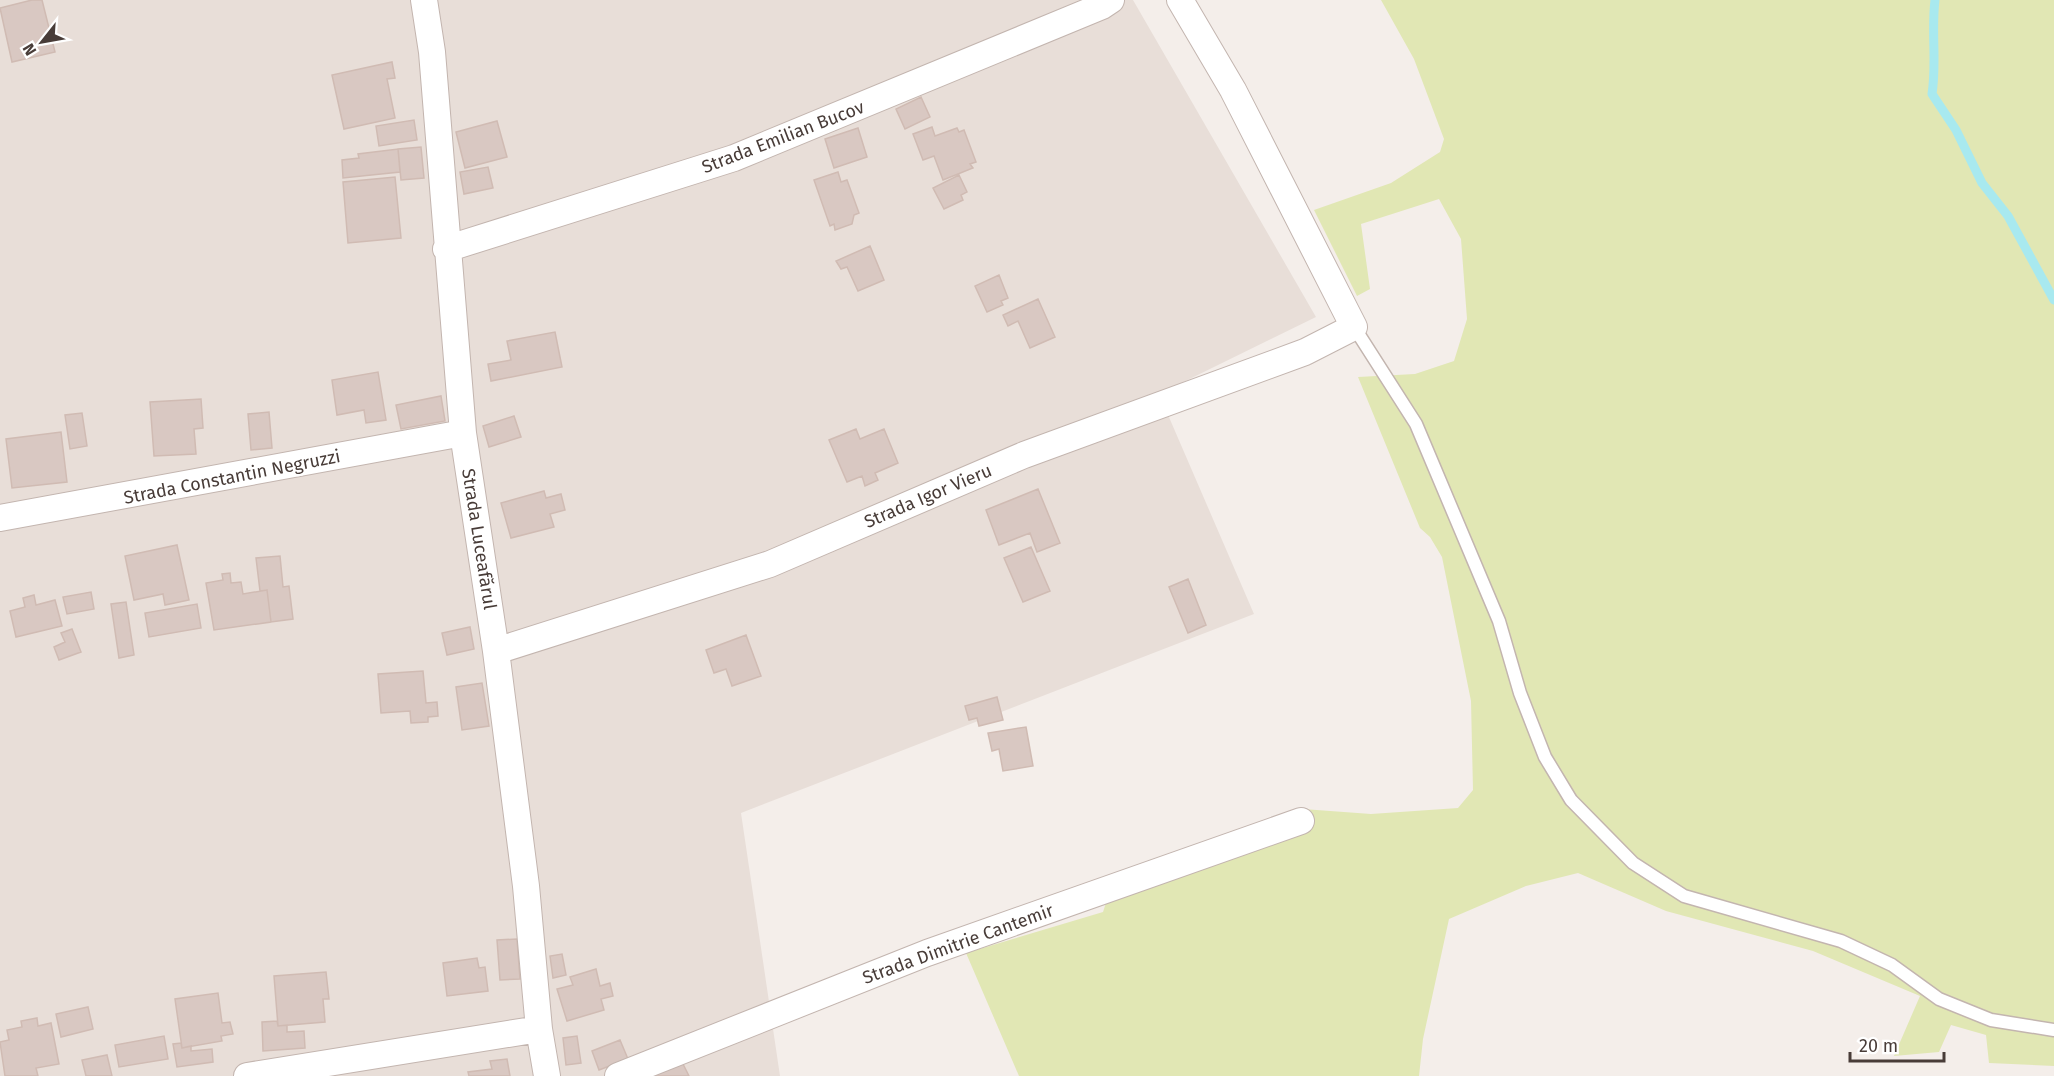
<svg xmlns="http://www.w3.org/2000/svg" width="2054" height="1076" font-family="'Fira Sans',sans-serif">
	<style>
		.residential { fill: #e8ded8 }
		.green { fill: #e1e7b4 }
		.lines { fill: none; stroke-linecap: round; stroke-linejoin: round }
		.stream { stroke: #a8e9ef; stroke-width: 9 }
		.building { fill: #d9c8c2; stroke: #d0bbb3; stroke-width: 1.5 }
		.service-casing { stroke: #c3b5af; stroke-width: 15 }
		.minor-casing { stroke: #c3b5af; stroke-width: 28 }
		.service { stroke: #fff; stroke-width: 12 }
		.minor { stroke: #fff; stroke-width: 26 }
		.labels { text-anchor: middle; stroke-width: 4.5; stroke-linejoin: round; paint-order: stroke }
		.street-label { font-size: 18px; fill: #483c38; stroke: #fff }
	</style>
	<rect width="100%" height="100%" fill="#f4eeea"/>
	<path class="residential" d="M0,0H1133L1316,317L1159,394L1254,614L741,813L780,1076H0Z"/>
	<path class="green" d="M1381,0H2054V1066L1989,1063L1986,1035L1951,1025L1939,1052L1894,1056L1920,996L1813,951L1666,911L1578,873L1526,886L1449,919L1423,1039L1419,1076H1019L966,953L1103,912L1114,878L1150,860L1303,809L1371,814L1458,808L1473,790L1471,701L1442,557L1430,537L1420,528L1358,377L1415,374L1454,361L1467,319L1461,239L1439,199L1361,224L1370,289L1357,296L1314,210L1391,183L1440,152L1444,139L1414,59Z"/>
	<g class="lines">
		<path class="stream" d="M1935,0C1931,32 1937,62 1932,94L1956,130L1982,183L2008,216L2054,300"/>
	</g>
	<path class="building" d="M32,0H42L55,52L12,62L0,8Z
		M392,62L395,78L387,79L395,118L344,129L332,75Z
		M921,97L930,117L905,129L896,109Z
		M414,120L417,140L379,146L376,126Z
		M497,121L507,157L465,168L456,132Z
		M932,127L935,136L957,128L959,132L964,130L976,162L970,164L973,168L943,180L934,156L923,160L913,134Z
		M858,128L867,157L834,168L825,139Z
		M421,147L424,178L401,180L398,149Z
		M398,149L400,172L343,178L342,160L359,158L358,154Z
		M488,167L493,188L464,194L460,172Z
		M838,172L841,182L847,180L859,213L854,215L852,224L835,230L834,224L830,226L814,180Z
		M959,175L967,192L961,195L963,200L944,209L933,188Z
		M395,177L401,238L348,243L343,182Z
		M870,246L884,280L858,291L847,267L841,269L836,261Z
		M999,275L1008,298L1001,301L1003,305L987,312L975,286Z
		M1038,299L1055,337L1030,348L1018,321L1008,326L1003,315Z
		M555,332L562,367L491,381L488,364L511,360L507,341Z
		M378,372L386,420L366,423L364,410L337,415L332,380Z
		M441,396L445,421L401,429L396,405Z
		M201,399L203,428L194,429L196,454L154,456L150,402Z
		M269,412L272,448L251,450L248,414Z
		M82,413L87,446L70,449L65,415Z
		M514,416L521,437L489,447L483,426Z
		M856,429L860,439L884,429L898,463L875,473L878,480L865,486L862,476L847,482L829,440Z
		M61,432L67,482L12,488L6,439Z
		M1038,489L1060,543L1037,552L1030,533L999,545L986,510Z
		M544,491L546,498L561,494L565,510L550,514L554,527L511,538L501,503Z
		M177,545L189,600L165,605L163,594L134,600L125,556Z
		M1031,547L1050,591L1023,602L1004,558Z
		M280,556L283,587L289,586L293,619L271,622L267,590L260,591L256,558Z
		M230,573L231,583L241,582L243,594L267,590L271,622L214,630L206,583L223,580L222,574Z
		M1188,579L1206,625L1188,633L1169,587Z
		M91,592L94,609L67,614L63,597Z
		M34,595L36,605L55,600L62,626L16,637L10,611L25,607L23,598Z
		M126,602L134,655L119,658L111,604Z
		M197,604L201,628L149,637L145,613Z
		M470,627L474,649L447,655L442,633Z
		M72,629L81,652L59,660L54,647L65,642L61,633Z
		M746,635L761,676L732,686L726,669L714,673L706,650Z
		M423,671L426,703L437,702L438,716L428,717V722L411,723L410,711L381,713L378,674Z
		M482,683L489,726L462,730L456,687Z
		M997,697L1003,720L979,726L977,718L969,720L965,706Z
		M1026,727L1033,766L1003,771L999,749L992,751L988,733Z
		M517,939L520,979L500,980L497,940Z
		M562,954L566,975L553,978L550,956Z
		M477,958L479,968L485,967L488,991L447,996L443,963Z
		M596,969L600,986L610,983L613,996L601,999L604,1010L567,1021L557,989L573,985L570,977Z
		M326,972L329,999H323L325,1022L278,1026L274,976Z
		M218,993L222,1023L230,1022L233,1034L221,1036L222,1041L182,1048L175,999Z
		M88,1007L93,1029L61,1037L56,1014Z
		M37,1018L38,1026L51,1023L59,1064L36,1068L38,1076H5L0,1042L9,1040L7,1030L22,1027L21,1021Z
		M277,1021L278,1026L287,1025V1032L304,1031L305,1048L263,1051L262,1022Z
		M164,1036L168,1059L119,1067L115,1045Z
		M577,1036L581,1063L566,1065L563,1038Z
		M620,1040L628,1059L599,1070L592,1051Z
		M181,1043L182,1048L191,1046V1051L212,1049L213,1062L177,1067L173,1044Z
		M107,1055L112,1076H86L82,1060Z
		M507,1059L510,1076H469L468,1072L492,1069L490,1061Z
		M682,1062L689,1076H650Z"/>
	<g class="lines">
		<defs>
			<path id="service" d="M1354,327L1416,424L1499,621L1520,693L1545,757L1571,800L1633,863L1684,896L1841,941L1892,965L1939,999L1991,1020L2054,1030"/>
			<path id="minor" d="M424,0L432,52L463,433L496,651L526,886L539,1029L547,1076
				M446,249L734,158L1102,6L1111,0
				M0,518L463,433
				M496,651L770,564L1024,455L1305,352L1354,327L1233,90L1180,0
				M247,1076L539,1029
				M618,1076L927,953L1301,821"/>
		</defs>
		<use href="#service" class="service-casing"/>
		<use href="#minor" class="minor-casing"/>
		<use href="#service" class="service"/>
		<use href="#minor" class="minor"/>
	</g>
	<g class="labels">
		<g class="street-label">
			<text transform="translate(783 137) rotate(-21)" y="6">Strada Emilian Bucov</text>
			<text transform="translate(232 477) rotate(-11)" y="6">Strada Constantin Negruzzi</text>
			<text transform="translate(928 496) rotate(-23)" y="6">Strada Igor Vieru</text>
			<text transform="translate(479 539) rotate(81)" y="6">Strada Luceafărul</text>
			<text transform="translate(958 944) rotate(-20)" y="6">Strada Dimitrie Cantemir</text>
		</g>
	</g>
	<g transform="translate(42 42) rotate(239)" stroke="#ffffff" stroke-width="4.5" paint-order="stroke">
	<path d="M0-4.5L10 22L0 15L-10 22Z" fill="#483c38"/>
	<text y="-9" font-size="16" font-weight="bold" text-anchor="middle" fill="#483c38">N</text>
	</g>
	<path d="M1850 1052v9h94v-9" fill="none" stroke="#483c38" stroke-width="3"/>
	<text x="1859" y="1052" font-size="18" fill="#483c38" stroke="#ffffff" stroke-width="4.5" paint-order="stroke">20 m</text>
</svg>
